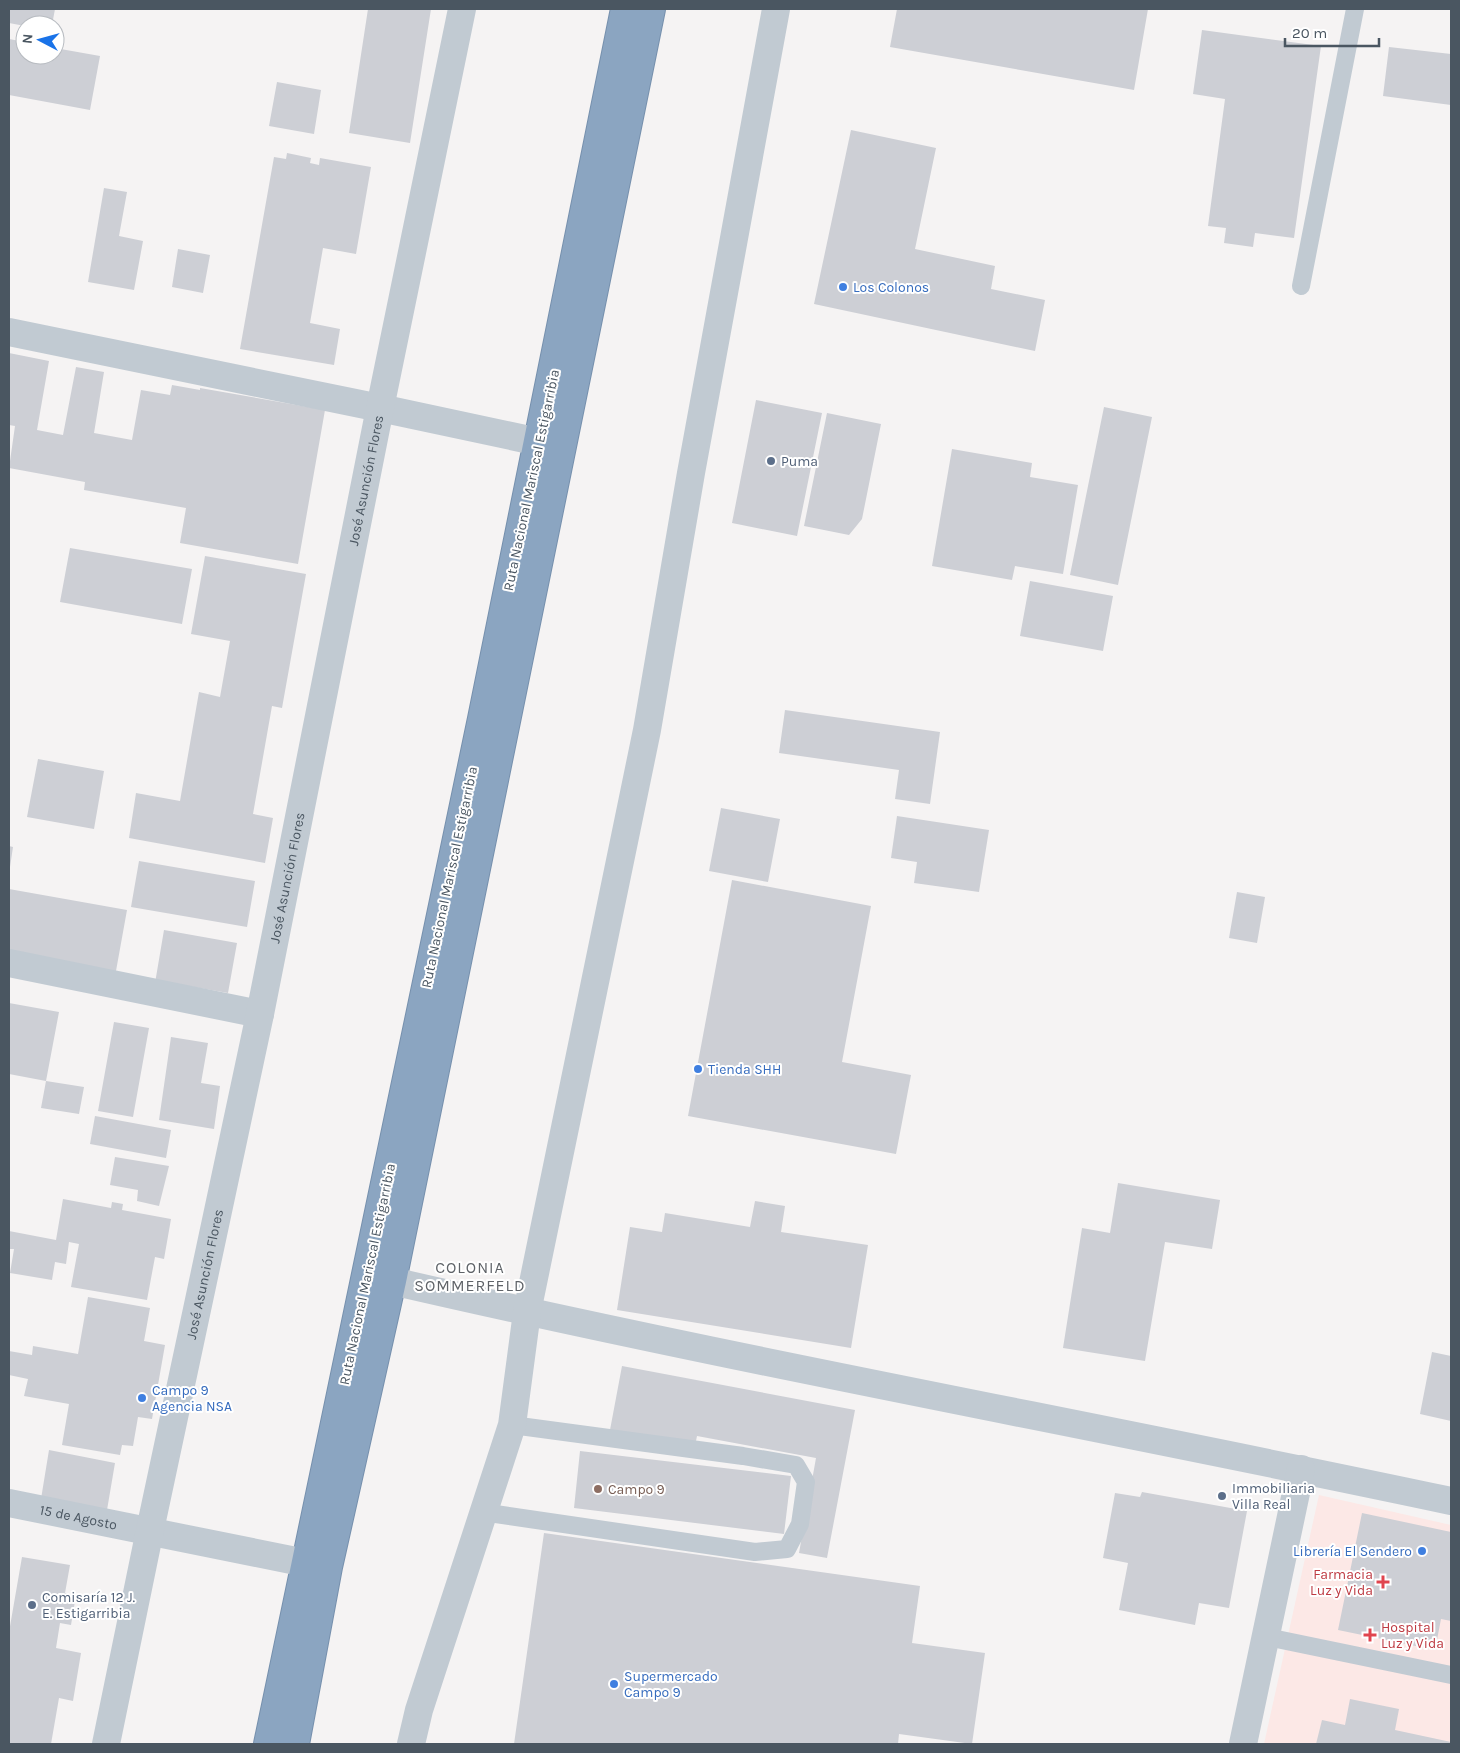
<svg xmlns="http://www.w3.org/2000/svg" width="1460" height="1753" font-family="Karla,sans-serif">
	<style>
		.medical { fill: #fce8e6 }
		.building { fill: #cdcfd5 }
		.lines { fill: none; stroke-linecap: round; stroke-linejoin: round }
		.highway-casing { stroke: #7690ad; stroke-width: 30 }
		.lane { stroke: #c1cad2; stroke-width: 18 }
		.street { stroke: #c1cad2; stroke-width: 28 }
		.highway { stroke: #8ba5c1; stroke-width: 28 }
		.shop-dot { fill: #3f7fe0; stroke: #fff; stroke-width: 2 }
		.service-dot { fill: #5c6f8a; stroke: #fff; stroke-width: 2 }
		.education-dot { fill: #8d6e63; stroke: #fff; stroke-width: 2 }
		.health-dot { fill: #e0444e; stroke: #fff; stroke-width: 2 }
		.labels { text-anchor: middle; stroke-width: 4; stroke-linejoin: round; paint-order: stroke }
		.shop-label { font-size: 14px; fill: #366cbe; stroke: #fff; text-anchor: start }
		.service-label { font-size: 14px; fill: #4e5e75; stroke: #fff; text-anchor: start }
		.street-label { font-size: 14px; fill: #4a5661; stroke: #fff }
		.education-label { font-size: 14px; fill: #785e54; stroke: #fff; text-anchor: start }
		.health-label { font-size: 14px; fill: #be3a42; stroke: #fff; text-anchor: end }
		.quarter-label { font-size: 16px; letter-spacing: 1px; fill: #5f6368; stroke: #fff }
	</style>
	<rect width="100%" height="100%" fill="#f5f3f3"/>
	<path class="medical" d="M1319,1495L1451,1525V1744H1264Z"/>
	<path class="building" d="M9,9H55L52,25H25V26L9,23Z
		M368,9H431L410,143L349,133Z
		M897,9H1148L1134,90L890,47Z
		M1202,30L1321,46L1294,238L1255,233L1253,247L1224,243L1226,228L1208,226L1225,99L1193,94Z
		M9,39L25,42V55H55V48L100,56L90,110L9,95Z
		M1389,47L1451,54V105L1383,96Z
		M277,82L321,90L314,134L269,126Z
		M851,130L936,148L915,249L995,266L991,289L1045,300L1035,351L814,304Z
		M287,153L311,158L310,163L319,165L320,158L371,167L356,254L323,248L310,323L340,329L334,365L240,349L274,157L286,159Z
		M104,188L127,192L119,236L143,241L134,290L88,282Z
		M178,249L210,255L203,293L172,287Z
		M9,353L49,361L37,430L63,435L76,367L104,372L94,433L132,440L141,390L170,395L172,385L200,390V388L325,410L298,564L180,543L186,508L84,490L85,482L9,468L15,426L9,425Z
		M756,400L822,413L797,536L732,523Z
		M1104,407L1152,417L1118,585L1070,575Z
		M827,413L881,424L862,519L849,535L804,526Z
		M952,449L1032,463L1030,477L1078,485L1063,574L1015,566L1012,580L932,566Z
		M70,548L192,569L182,624L60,602Z
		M205,556L306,574L282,708L272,706L253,814L273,818L265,863L129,838L136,793L180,801L199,692L220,697L230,641L191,634Z
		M1030,581L1113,596L1103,651L1020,636Z
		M785,710L940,732L930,804L895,799L899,770L779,753Z
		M38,759L104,771L94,829L27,817Z
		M721,808L780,819L768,882L709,871Z
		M897,816L989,830L979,892L914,883L917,862L891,858Z
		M9,846L13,847L10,867H9Z
		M139,861L255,881L247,927L131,907Z
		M732,880L871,906L842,1062L911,1075L896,1154L688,1116Z
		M9,889L127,910L114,982L9,952Z
		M1237,892L1265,897L1257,943L1229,938Z
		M164,930L237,943L228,993L177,984L154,989Z
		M9,1003L59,1012L46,1081L9,1074Z
		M114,1022L149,1028L133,1117L98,1111Z
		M171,1037L208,1043L201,1083L220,1086L214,1129L159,1120Z
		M46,1081L84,1087L79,1114L41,1108Z
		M95,1116L171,1130L166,1158L90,1144Z
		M115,1157L169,1166L159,1206L137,1201L138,1190L110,1185Z
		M1118,1183L1220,1200L1212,1249L1165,1242L1145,1361L1063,1348L1082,1228L1110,1233Z
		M63,1199L111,1208L112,1202L123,1204L122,1210L171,1219L164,1259L155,1257L147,1300L71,1287L79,1244L69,1242L66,1264L55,1262L52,1280L10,1273L14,1249H9V1231L56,1240Z
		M755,1201L785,1206L781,1232L868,1245L851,1348L617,1310L630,1227L662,1232L665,1213L750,1227Z
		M88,1297L150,1308L144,1341L165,1345L152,1419L138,1417L133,1446L122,1445L120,1455L62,1445L69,1404L24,1396L28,1379L9,1375V1351L32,1355L33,1346L78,1354Z
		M1432,1352L1451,1356V1421L1420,1414Z
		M622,1366L855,1410L827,1558L799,1553L816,1458L697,1436L695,1446L610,1430Z
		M49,1450L115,1463L107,1510L41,1499Z
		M580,1451L791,1476L784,1534L574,1508Z
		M1142,1492L1247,1511L1229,1608L1199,1603L1195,1625L1119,1610L1128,1563L1103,1558L1115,1493L1140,1497Z
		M1362,1513L1451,1532V1621L1441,1619L1435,1650L1338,1630Z
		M544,1533L920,1586L912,1643L985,1653L972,1744L899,1734L898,1744H514Z
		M22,1557L70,1565L65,1593L76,1595L71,1625L60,1623L56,1648L81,1653L73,1701L59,1698L51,1744H9V1632Z
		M1350,1699L1399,1709L1395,1730L1451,1742V1744H1316L1322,1720L1345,1725Z"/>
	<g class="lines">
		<defs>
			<path id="highway" d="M268,1744C391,1167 510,588 625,9
				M295,1744L328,1567L392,1281L651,9"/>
		</defs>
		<use href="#highway" class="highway-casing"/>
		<path class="lane" d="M1301,286L1355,9
			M482,1512L755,1552L787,1549L800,1524L806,1482L796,1465L743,1456L512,1425
			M1267,1637L1451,1675"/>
		<g class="street">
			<path d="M9,332L380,408L539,442"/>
			<path d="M9,963L260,1014"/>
			<path d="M392,1281C743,1362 1099,1426 1451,1501"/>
			<path id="s1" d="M9,1503L306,1563"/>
			<path id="s2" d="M106,1744L150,1530L260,1014L380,408L462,9"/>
			<path d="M411,1744L419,1710L512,1425L527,1312L647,730L691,473L776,9"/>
			<path d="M1243,1744L1301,1469"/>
		</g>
		<use href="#highway" class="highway"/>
	</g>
	<g class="shop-dot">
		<circle cx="843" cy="287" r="5"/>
		<circle cx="698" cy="1069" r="5"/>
		<circle cx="142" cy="1398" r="5"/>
		<circle cx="1422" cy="1551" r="5"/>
		<circle cx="614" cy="1684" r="5"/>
	</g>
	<g class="service-dot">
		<circle cx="771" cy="461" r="5"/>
		<circle cx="1222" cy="1496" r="5"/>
		<circle cx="32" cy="1605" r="5"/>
	</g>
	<circle class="education-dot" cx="598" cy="1489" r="5"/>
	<g class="health-dot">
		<path d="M1380.5 1574.5h5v5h5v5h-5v5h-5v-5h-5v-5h5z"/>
		<path d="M1367.5 1627.5h5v5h5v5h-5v5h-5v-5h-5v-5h5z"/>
	</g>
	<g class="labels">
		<g class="shop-label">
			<text x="853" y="292">Los Colonos</text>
			<text x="708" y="1074">Tienda SHH</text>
			<text x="152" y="1395">Campo 9<tspan x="152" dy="16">Agencia NSA</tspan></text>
			<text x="1412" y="1556" text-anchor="end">Librería El Sendero</text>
			<text x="624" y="1681">Supermercado<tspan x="624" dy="16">Campo 9</tspan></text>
		</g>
		<g class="service-label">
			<text x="781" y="466">Puma</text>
			<text x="1232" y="1493">Immobiliaria<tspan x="1232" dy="16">Villa Real</tspan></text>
			<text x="42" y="1602">Comisaría 12 J.<tspan x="42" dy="16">E. Estigarribia</tspan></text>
		</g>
		<g class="street-label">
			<text dy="5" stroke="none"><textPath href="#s2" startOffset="1290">José Asunción Flores</textPath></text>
			<text transform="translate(531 480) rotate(-78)" y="5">Ruta Nacional Mariscal Estigarribia</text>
			<text dy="5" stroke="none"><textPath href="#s2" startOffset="885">José Asunción Flores</textPath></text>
			<text transform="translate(449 877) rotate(-78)" y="5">Ruta Nacional Mariscal Estigarribia</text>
			<text dy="5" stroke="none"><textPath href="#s2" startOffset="480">José Asunción Flores</textPath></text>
			<text transform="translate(367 1274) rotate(-78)" y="5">Ruta Nacional Mariscal Estigarribia</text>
			<text dy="5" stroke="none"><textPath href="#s1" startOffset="71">15 de Agosto</textPath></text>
		</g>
		<g class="education-label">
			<text x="608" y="1494">Campo 9</text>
		</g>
		<g class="health-label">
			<text x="1373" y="1579">Farmacia<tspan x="1373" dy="16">Luz y Vida</tspan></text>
			<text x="1381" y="1632" text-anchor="start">Hospital<tspan x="1381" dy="16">Luz y Vida</tspan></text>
		</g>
		<g class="quarter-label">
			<text x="470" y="1273">COLONIA<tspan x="470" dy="18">SOMMERFELD</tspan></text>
		</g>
	</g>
	<rect width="1460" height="1753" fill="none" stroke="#4a5661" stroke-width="20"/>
	<g transform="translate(40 40) rotate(276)"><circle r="24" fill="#ffffff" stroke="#b7bbc0"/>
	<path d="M0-4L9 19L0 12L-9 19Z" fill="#1a73e8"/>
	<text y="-8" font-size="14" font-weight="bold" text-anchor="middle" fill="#4a5661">N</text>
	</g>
	<path d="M1285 38v8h94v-8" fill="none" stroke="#4a5661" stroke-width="2.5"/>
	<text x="1292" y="38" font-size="15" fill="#4a5661" stroke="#ffffff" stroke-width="4" paint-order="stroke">20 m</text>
</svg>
